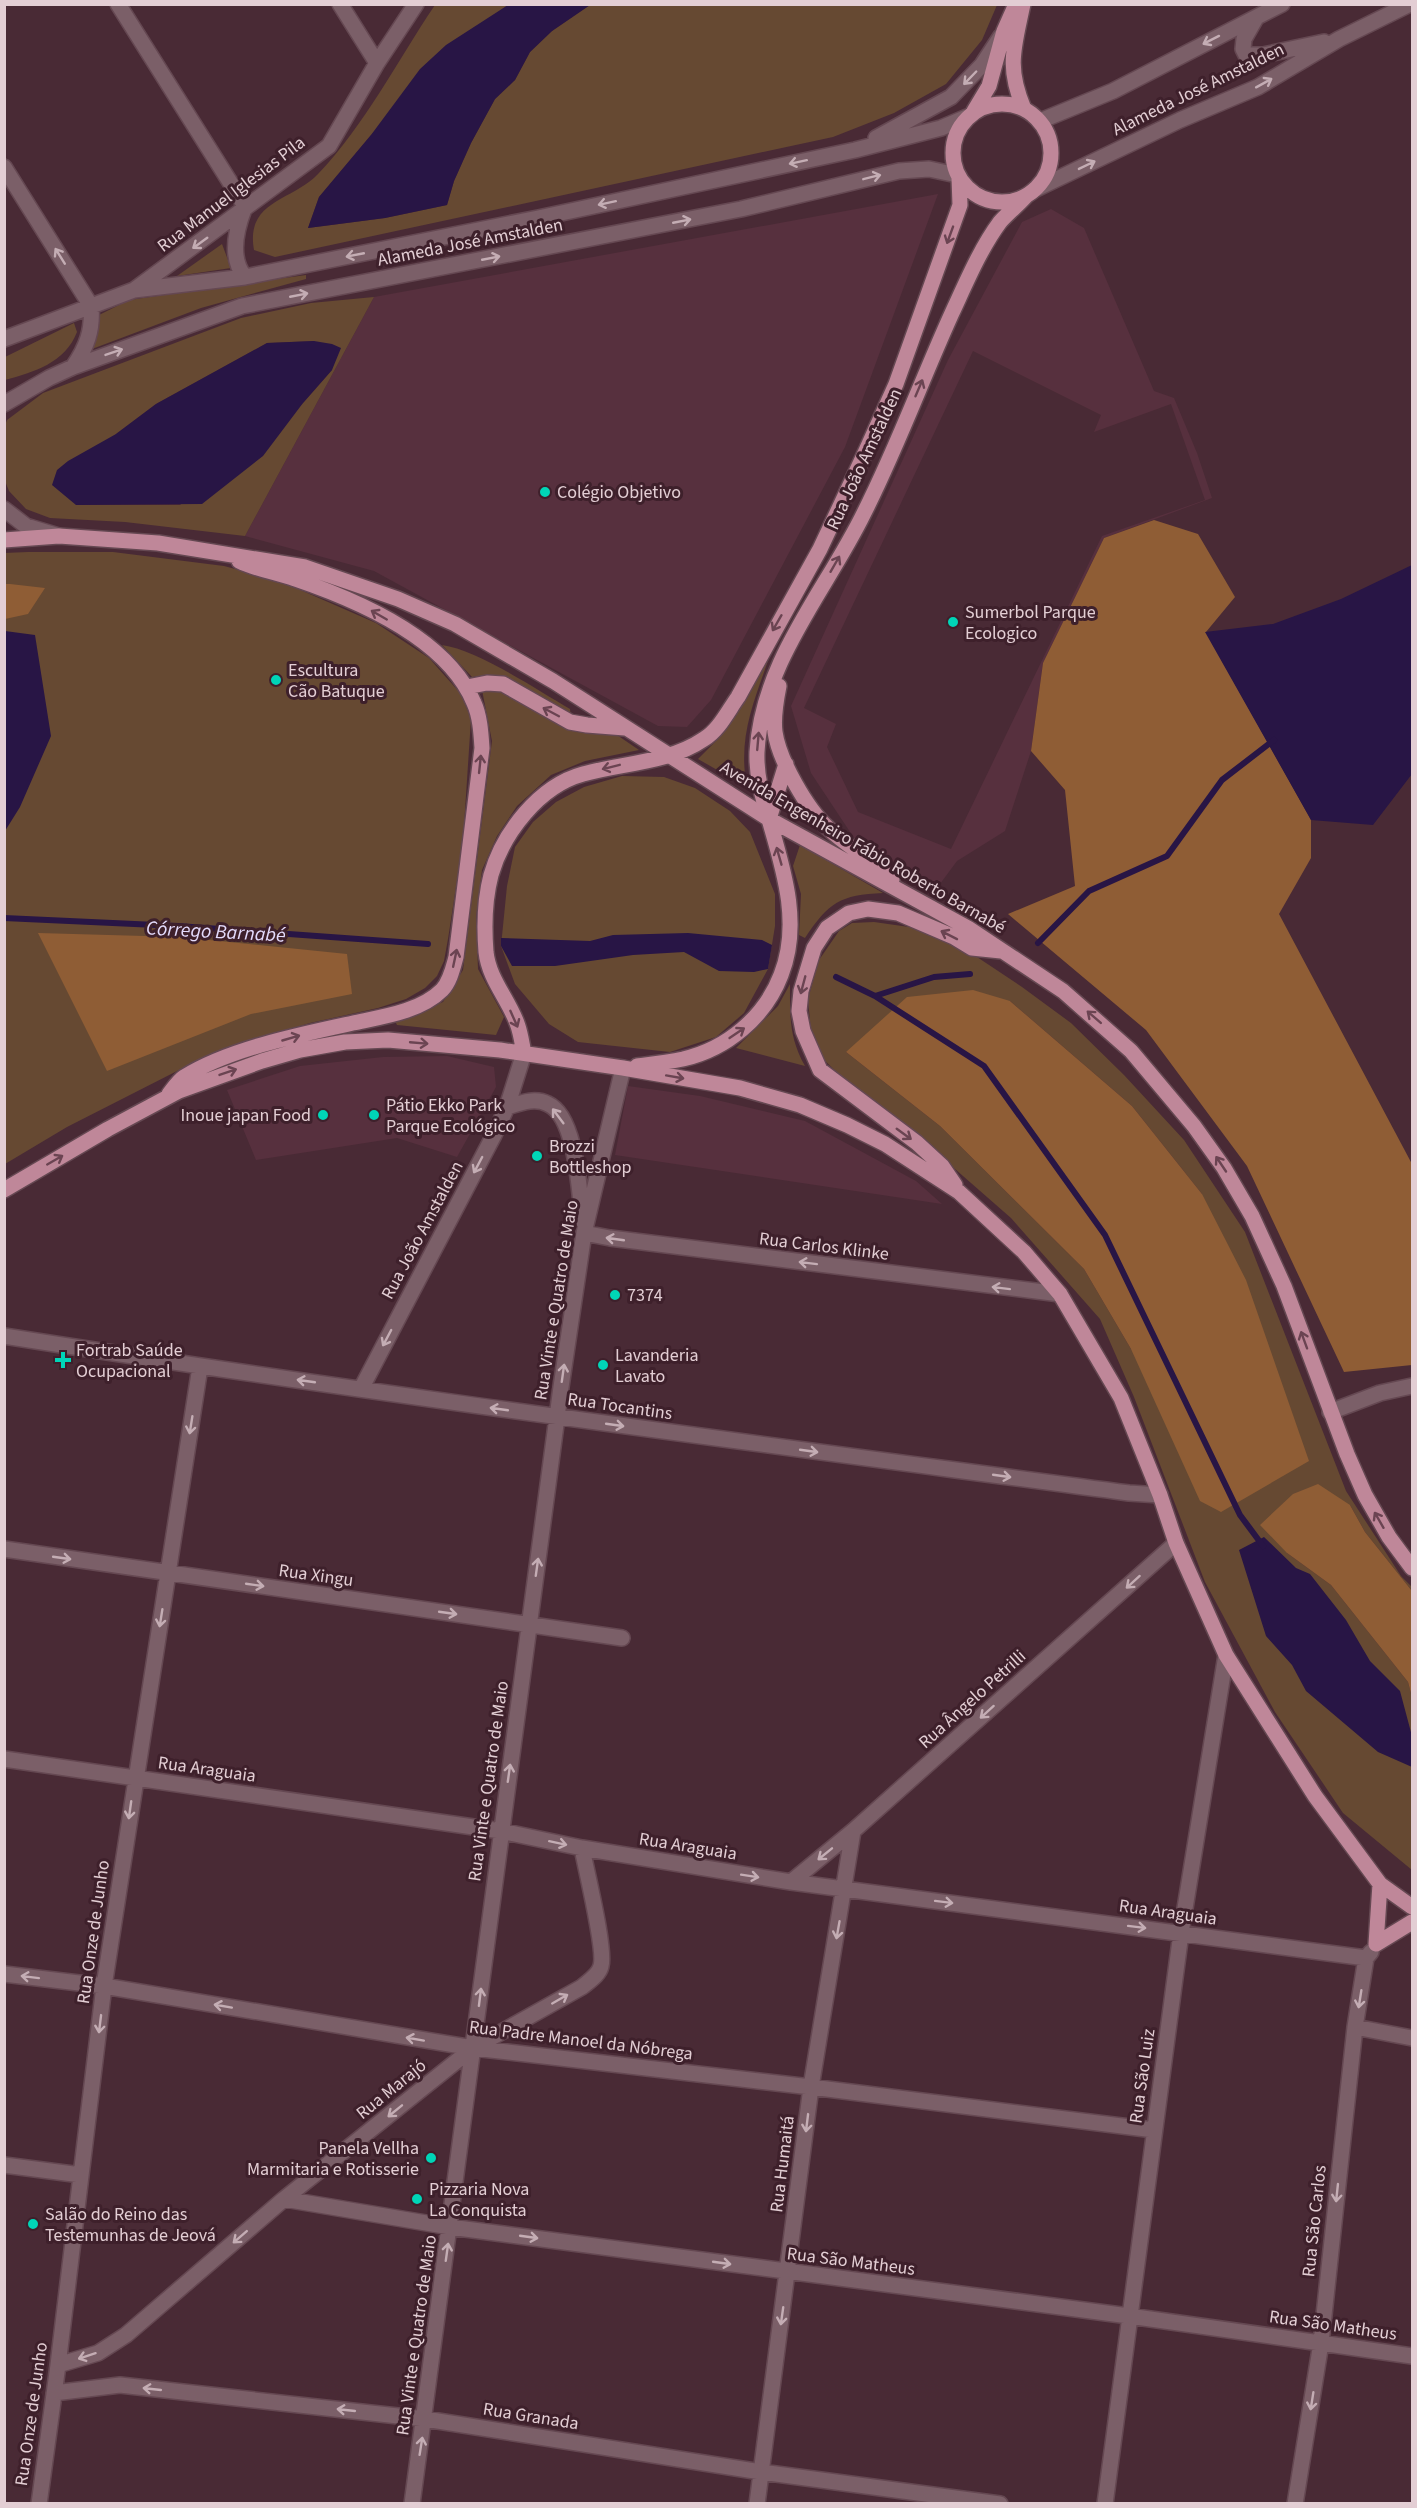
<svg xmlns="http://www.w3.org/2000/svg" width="1417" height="2508" font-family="'Source Sans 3',sans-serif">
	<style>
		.built { fill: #57303e; fill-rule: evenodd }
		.green { fill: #664932; fill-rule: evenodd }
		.forest { fill: #8f5d35 }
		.water { fill: #281545 }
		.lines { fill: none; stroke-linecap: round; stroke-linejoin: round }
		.stream { stroke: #281545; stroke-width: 6 }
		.minor-casing { stroke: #654852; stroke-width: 18 }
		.major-casing { stroke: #654852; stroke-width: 18 }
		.minor { stroke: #7b5f68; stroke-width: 15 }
		.major { stroke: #bf8799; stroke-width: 15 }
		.oneway { stroke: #c4adb4 }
		.oneway2 { stroke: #6b4452 }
		.poi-dot { fill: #00d5b7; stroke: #3e202b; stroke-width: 2 }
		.labels { text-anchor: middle; stroke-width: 6; stroke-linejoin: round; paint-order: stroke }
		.street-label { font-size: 18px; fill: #e3ced4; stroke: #3e202b }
		.poi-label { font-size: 18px; fill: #e3ced4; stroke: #3e202b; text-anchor: start }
		.water-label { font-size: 20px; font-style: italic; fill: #e5dcfd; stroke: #3e202b }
	</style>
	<rect width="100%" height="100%" fill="#492a35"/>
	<path class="built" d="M938,194L845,447L711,700L687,727L658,726L374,571L245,536L374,297Z
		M1051,209L1084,228L1154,391L1174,398L1197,453L1212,498L1104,538L1043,663L1031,751L1005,831L957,861L937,888L854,838L811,773L791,706L948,360L1022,222ZM973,351L1101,415L1094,432L1171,404L1205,500L1102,536L951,849L858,812L827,747L836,724L804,708Z
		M447,1056L494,1067L496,1087L457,1157L397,1138L256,1160L227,1090L300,1066L383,1057Z
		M628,1086L700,1096L805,1121L916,1181L942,1204L615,1155Z"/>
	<path class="green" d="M435,5H508L496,14L371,135L319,197L308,228L385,218L447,205L454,181L471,143L495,99L515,80L530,52L552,31L590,5H997L982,40L946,84L894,113L833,137L275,257L254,250C245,200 293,201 318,174C365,125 397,61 435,5Z
		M222,244L231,268L177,276Z
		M306,275V279L201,308L92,349L97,333L99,315L129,300Z
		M374,297L245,536L125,522L50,518L26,509L9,491L5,481L4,428L7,420L43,393L241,318L311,303ZM314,341L332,370L303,403L180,505H76L116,434L156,404L267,343Z
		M74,323L77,332C65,363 34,372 5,380V357Z
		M28,552H113L224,566L280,581L376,623L429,658L461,694L471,719L463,841L448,939L444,961L437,976L425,988L406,999L378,1008L310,1023L236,1045L181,1069L67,1127L5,1164L4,553Z
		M442,645C478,650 537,690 570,709L571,717C539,698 511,673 472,677Z
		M768,661C753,704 739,736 746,782L740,783L698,759L720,737Z
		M501,689L617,735L639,750L585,761L551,775L517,806L497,836L482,870L476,917L478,969L504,1017L496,1035L397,1025L395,1021L443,1002L463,970L492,741L482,690Z
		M622,776L664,777L695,788L730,811L750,832L775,894V926L768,969L744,1013L716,1037L670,1052L578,1042L549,1024L515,984L501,946L507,886L515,847L533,822L556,802L584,787Z
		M800,845L883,893C840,895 829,902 805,938L799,935L801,894L793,866Z
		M874,922L923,929L977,957L1022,987L1071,1023L1124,1075L1184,1140L1245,1232L1346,1491L1401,1576L1412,1587V1591L1365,1532L1350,1505L1287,1553L1331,1585L1408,1682L1412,1697V1870L1343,1813L1275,1712L1205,1582L1134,1397L1100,1319L1011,1218L947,1162L855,1090L820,1056L811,1032L808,999L819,960L839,931L852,923ZM1010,1001L1132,1106L1202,1194L1131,1349L1084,1269L940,1126L846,1052Z
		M790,984C790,1016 789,1038 805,1066L736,1048L778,1006Z"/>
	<path class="forest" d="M1154,520L1198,534L1235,597L1206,632L1311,820V858L1279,914L1412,1164V1365L1344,1372L1247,1166L1146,1030L1008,914L1075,886L1065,790L1031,751L1043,663L1104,538Z
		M5,584H10L45,588L28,614L5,619Z
		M38,933L180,937L347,954L352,994L251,1014L107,1071Z
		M973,990L1010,1001L1132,1106L1202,1194L1246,1280L1309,1461L1221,1512L1200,1501L1131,1349L1084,1269L940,1126L846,1052L907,997Z
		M1318,1484L1350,1505L1365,1532L1412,1591V1697L1408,1682L1331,1585L1287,1553L1260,1525L1293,1494Z"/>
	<path class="water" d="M508,5H590L552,31L530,52L515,80L495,99L471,143L454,181L447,205L385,218L308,228L319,197L371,135L420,69L446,45Z
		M314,341L332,344L341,348L332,370L303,403L263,456L202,504L76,505L52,485L57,470L68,461L116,434L156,404L267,343Z
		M1412,565V774L1373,825L1311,820L1205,632L1273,624L1341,599Z
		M5,631L35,635L51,736L20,807L5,831Z
		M688,933L762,940L772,945L768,969L754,972L719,971L684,952L633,955L555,966H512L501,946V938L590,941L613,935Z
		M1264,1537L1296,1568L1310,1574L1346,1620L1370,1661L1400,1691L1412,1736V1767L1378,1752L1306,1691L1292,1665L1266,1636L1239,1550Z"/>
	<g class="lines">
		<path class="stream" d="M4,918L178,926L428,944
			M1038,943L1089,891L1167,856L1222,780L1274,740
			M836,977L875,996L984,1066L1105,1235L1240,1515L1263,1546
			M875,996L934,977L970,974"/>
		<defs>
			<path id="minor" d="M118,4L245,206
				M340,4L377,63
				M1256,18L1244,39L1243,49L1246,55H1263L1324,42
				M1040,121L1113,91L1282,4
				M876,138L951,97L982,65L1001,36
				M4,167L91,306C93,330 87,347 73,367
				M1034,190L1180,120L1258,87L1339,39L1410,4
				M244,209C236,230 229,258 245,277
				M134,290L245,277L538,218L855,150L941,128L967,117
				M4,339L134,290L329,146L377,63L416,4
				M4,404L49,378L73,367L242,306L741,209L899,171L929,169L957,175
				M4,509L26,526L59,536
				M507,1107C520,1103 535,1097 548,1104C577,1117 579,1193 583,1221
				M584,1233L610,1238L1060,1294
				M4,1336C378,1395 754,1443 1129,1493L1160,1495
				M361,1389L494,1135L507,1107L524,1053
				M1330,1412L1380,1393L1412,1386
				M4,1549L622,1638
				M4,1759L501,1831L582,1848L791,1882L1366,1958
				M791,1882L853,1831L1176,1543
				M4,1974L104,1986L473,2048L811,2087L1154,2130
				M1355,2027L1412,2038
				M4,2165L81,2175
				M284,2199L450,2227L1129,2316L1412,2356
				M58,2365L98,2353L126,2335L284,2199L473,2048L582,1987C589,1981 599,1975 601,1966C606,1950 586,1870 582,1848
				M54,2393L120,2385L425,2419L761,2472L1000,2504
				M39,2504L58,2365L104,1986L200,1367
				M412,2504L561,1387L584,1233L623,1068
				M757,2504L811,2087L853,1831
				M1105,2504L1181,1933L1226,1655
				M1295,2504L1321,2343L1355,2027L1366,1958L1371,1952"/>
			<path id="major" d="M1023,4C1014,48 1006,66 1024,109
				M953 153a49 49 0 1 1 98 0a49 49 0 1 1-98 0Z
				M974,111L989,86L1004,31L1016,4
				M4,540L59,536L158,543L305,567L398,599L455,624L553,681L769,819L968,928L1063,991L1131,1051L1194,1126L1224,1168L1252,1216L1284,1286L1347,1454L1365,1495L1389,1537L1412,1568
				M779,686C776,701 773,717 775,732C779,760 807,809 828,828C848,848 874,859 892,880
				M467,687L487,683L503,684L570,722L587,725L625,728
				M769,819L786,764
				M524,1053C522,1044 521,1035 518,1026C510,1001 489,980 486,952C484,927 485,898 491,875C503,833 539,786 583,774C622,763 669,763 704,739C719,730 728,711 738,697L820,549L865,453L896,384L960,205L959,178
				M637,1066C652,1064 668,1062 683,1059C727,1049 765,1017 781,975C801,925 784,871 770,823C763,799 756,777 757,752C762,661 826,591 864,513C897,448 922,379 952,313C966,283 980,249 1000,222C1008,213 1018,205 1026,196
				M169,1094C173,1089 178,1081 184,1077C228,1049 302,1034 353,1023C381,1017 420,1012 442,990C450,982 453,968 456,957L482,748C481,733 480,716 474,703C447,638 357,600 295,579C276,572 257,570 239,561
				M955,1185L942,1166L917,1143L820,1070L803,1031L799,1011L801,991L814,948L827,928L849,913L868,909L898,913L954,937L972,948L1001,951
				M4,1190L108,1129L179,1091L262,1061L300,1050L345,1042L388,1040L500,1050L623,1068L740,1088L800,1105L847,1125L885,1144L959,1192L1024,1252L1060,1294L1121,1398L1160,1495L1176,1543L1226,1655L1315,1796L1380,1884L1412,1907
				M1376,1944L1380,1884
				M1376,1944L1412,1922"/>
		</defs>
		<use href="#minor" class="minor-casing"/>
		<use href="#major" class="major-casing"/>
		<use href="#minor" class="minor"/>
		<use href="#major" class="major"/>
	</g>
	<defs><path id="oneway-shaft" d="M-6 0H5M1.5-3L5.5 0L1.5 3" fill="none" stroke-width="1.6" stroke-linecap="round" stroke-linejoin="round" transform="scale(1.5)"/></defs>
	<g class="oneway">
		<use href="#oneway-shaft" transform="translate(1211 40) rotate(153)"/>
		<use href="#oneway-shaft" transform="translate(970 78) rotate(134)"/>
		<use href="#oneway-shaft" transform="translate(1264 83) rotate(-29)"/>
		<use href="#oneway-shaft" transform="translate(798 162) rotate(168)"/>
		<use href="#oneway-shaft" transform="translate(1087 165) rotate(-26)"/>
		<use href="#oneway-shaft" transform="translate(872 177) rotate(-14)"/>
		<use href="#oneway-shaft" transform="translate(607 203) rotate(168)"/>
		<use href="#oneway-shaft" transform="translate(682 221) rotate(-11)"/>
		<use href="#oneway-shaft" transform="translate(200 243) rotate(144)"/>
		<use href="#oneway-shaft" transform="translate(355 255) rotate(169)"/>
		<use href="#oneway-shaft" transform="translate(60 256) rotate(-122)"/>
		<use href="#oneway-shaft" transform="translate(491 258) rotate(-11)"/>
		<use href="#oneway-shaft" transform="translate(299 295) rotate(-11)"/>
		<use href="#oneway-shaft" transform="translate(114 352) rotate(-19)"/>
		<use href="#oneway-shaft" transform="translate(558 1116) rotate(-127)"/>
		<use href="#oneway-shaft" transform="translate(478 1165) rotate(118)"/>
		<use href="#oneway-shaft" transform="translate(615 1239) rotate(-172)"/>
		<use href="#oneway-shaft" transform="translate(808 1263) rotate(-173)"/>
		<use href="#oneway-shaft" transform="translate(1001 1288) rotate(-173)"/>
		<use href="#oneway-shaft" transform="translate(387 1338) rotate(118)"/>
		<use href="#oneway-shaft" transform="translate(563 1373) rotate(-82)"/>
		<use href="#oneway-shaft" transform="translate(306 1381) rotate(-172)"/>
		<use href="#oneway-shaft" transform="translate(499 1409) rotate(-172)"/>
		<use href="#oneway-shaft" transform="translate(191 1425) rotate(99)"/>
		<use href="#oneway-shaft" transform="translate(615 1425) rotate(8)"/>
		<use href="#oneway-shaft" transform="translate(809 1451) rotate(8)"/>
		<use href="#oneway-shaft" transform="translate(1002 1476) rotate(8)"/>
		<use href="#oneway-shaft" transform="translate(62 1558) rotate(8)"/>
		<use href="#oneway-shaft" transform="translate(537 1567) rotate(-82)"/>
		<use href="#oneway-shaft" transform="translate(1133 1582) rotate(138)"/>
		<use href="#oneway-shaft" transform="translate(255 1585) rotate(8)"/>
		<use href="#oneway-shaft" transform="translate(448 1613) rotate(8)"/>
		<use href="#oneway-shaft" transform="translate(161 1618) rotate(99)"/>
		<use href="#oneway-shaft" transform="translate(987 1712) rotate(138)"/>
		<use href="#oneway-shaft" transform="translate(509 1773) rotate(-82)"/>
		<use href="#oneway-shaft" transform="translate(130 1810) rotate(98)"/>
		<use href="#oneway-shaft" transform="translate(558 1843) rotate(12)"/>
		<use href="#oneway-shaft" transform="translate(825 1854) rotate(141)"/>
		<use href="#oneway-shaft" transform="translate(750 1876) rotate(9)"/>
		<use href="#oneway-shaft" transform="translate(944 1902) rotate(7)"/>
		<use href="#oneway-shaft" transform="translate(1137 1927) rotate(7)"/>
		<use href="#oneway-shaft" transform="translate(838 1930) rotate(100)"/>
		<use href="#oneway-shaft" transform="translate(30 1977) rotate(-173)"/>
		<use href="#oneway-shaft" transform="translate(480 1997) rotate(-83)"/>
		<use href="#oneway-shaft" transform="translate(560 1999) rotate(-30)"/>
		<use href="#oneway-shaft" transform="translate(1360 1999) rotate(99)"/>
		<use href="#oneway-shaft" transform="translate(223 2006) rotate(-170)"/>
		<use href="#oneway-shaft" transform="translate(100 2024) rotate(97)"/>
		<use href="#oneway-shaft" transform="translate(415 2039) rotate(-170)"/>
		<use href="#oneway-shaft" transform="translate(395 2111) rotate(141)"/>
		<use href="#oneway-shaft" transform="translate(807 2123) rotate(97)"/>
		<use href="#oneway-shaft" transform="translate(1337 2193) rotate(96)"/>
		<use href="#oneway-shaft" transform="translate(240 2237) rotate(139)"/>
		<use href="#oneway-shaft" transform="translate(529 2237) rotate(8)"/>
		<use href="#oneway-shaft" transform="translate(447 2252) rotate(-82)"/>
		<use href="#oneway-shaft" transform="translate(722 2263) rotate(8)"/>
		<use href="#oneway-shaft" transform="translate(782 2316) rotate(98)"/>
		<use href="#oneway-shaft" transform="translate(87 2356) rotate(162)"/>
		<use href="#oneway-shaft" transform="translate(152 2389) rotate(-174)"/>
		<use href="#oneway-shaft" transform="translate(1312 2401) rotate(99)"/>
		<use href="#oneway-shaft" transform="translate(346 2410) rotate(-174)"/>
		<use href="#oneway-shaft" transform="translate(421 2446) rotate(-81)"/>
	</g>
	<g class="oneway2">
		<use href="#oneway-shaft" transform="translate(950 235) rotate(110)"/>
		<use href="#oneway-shaft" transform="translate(919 388) rotate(-67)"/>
		<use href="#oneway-shaft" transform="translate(835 564) rotate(-60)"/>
		<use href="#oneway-shaft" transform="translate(379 615) rotate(-150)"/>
		<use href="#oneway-shaft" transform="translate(777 623) rotate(120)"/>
		<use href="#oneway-shaft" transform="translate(551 712) rotate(-152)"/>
		<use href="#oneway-shaft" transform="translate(758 741) rotate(-85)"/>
		<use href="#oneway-shaft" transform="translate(480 764) rotate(-84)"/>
		<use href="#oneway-shaft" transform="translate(611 767) rotate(166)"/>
		<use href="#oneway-shaft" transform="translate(779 856) rotate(-106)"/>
		<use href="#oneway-shaft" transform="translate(949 935) rotate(-153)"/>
		<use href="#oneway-shaft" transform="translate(455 958) rotate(-78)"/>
		<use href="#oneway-shaft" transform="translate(803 985) rotate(105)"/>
		<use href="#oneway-shaft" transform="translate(1094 1017) rotate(-139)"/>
		<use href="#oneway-shaft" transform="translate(514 1019) rotate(66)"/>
		<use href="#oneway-shaft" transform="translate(737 1033) rotate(-34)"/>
		<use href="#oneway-shaft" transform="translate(291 1038) rotate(-16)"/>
		<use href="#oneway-shaft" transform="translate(419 1043) rotate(5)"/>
		<use href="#oneway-shaft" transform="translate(228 1072) rotate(-19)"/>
		<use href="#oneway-shaft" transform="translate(675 1077) rotate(10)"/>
		<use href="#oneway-shaft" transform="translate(904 1134) rotate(36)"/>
		<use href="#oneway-shaft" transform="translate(55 1160) rotate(-30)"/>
		<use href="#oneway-shaft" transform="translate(1221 1164) rotate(-124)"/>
		<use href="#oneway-shaft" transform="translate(1304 1340) rotate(-110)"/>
		<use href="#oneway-shaft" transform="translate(1379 1520) rotate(-120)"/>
	</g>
	<g class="poi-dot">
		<circle cx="545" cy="492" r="6"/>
		<circle cx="953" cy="622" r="6"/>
		<circle cx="276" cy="680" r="6"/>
		<circle cx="323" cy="1115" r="6"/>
		<circle cx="374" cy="1115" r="6"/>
		<circle cx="537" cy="1156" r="6"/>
		<circle cx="615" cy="1295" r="6"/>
		<path d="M60 1351h6v6h6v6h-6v6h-6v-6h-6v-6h6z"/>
		<circle cx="603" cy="1365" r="6"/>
		<circle cx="431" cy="2158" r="6"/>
		<circle cx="417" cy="2199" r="6"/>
		<circle cx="33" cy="2224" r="6"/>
	</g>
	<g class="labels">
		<g class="street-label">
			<text transform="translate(1198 89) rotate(-26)" y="6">Alameda José Amstalden</text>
			<text transform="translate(231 194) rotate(-37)" y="6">Rua Manuel Iglesias Pila</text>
			<text transform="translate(470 242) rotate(-11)" y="6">Alameda José Amstalden</text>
			<text transform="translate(864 459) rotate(-65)" y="6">Rua João Amstalden</text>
			<text transform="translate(863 847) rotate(30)" y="6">Avenida Engenheiro Fábio Roberto Barnabé</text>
			<text transform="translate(422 1230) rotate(-62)" y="6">Rua João Amstalden</text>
			<text transform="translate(824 1246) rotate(7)" y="6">Rua Carlos Klinke</text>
			<text transform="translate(556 1300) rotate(-81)" y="6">Rua Vinte e Quatro de Maio</text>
			<text transform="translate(620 1406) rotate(8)" y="6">Rua Tocantins</text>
			<text transform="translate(316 1575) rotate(8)" y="6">Rua Xingu</text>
			<text transform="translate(972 1699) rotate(-42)" y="6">Rua Ângelo Petrilli</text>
			<text transform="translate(207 1769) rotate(8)" y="6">Rua Araguaia</text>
			<text transform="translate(488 1781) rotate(-82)" y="6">Rua Vinte e Quatro de Maio</text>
			<text transform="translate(688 1846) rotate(9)" y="6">Rua Araguaia</text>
			<text transform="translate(1168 1912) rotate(8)" y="6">Rua Araguaia</text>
			<text transform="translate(93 1932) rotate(-82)" y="6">Rua Onze de Junho</text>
			<text transform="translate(581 2040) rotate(7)" y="6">Rua Padre Manoel da Nóbrega</text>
			<text transform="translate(1142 2076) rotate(-82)" y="6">Rua São Luiz</text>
			<text transform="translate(391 2089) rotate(-39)" y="6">Rua Marajó</text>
			<text transform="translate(782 2164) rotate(-83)" y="6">Rua Humaitá</text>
			<text transform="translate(1314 2221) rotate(-84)" y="6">Rua São Carlos</text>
			<text transform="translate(851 2261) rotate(7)" y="6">Rua São Matheus</text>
			<text transform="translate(1333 2325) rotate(8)" y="6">Rua São Matheus</text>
			<text transform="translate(416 2335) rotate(-82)" y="6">Rua Vinte e Quatro de Maio</text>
			<text transform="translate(31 2414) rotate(-82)" y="6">Rua Onze de Junho</text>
			<text transform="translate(531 2416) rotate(9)" y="6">Rua Granada</text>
		</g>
		<g class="poi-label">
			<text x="557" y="498">Colégio Objetivo</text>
			<text x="965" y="618">Sumerbol Parque<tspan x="965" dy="21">Ecologico</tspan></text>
			<text x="288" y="676">Escultura<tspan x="288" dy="21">Cão Batuque</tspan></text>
			<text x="386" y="1111">Pátio Ekko Park<tspan x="386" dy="21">Parque Ecológico</tspan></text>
			<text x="311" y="1121" text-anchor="end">Inoue japan Food</text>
			<text x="549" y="1152">Brozzi<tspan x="549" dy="21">Bottleshop</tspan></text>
			<text x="627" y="1301">7374</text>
			<text x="76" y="1356">Fortrab Saúde<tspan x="76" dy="21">Ocupacional</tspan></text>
			<text x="615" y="1361">Lavanderia<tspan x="615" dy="21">Lavato</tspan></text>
			<text x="419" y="2154" text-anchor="end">Panela Vellha<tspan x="419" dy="21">Marmitaria e Rotisserie</tspan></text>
			<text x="429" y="2195">Pizzaria Nova<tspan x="429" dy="21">La Conquista</tspan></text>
			<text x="45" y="2220">Salão do Reino das<tspan x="45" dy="21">Testemunhas de Jeová</tspan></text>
		</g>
		<g class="water-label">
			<text transform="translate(216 931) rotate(3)" y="7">Córrego Barnabé</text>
		</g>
	</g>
	<rect width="1417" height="2508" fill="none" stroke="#e3ced4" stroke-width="12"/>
</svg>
